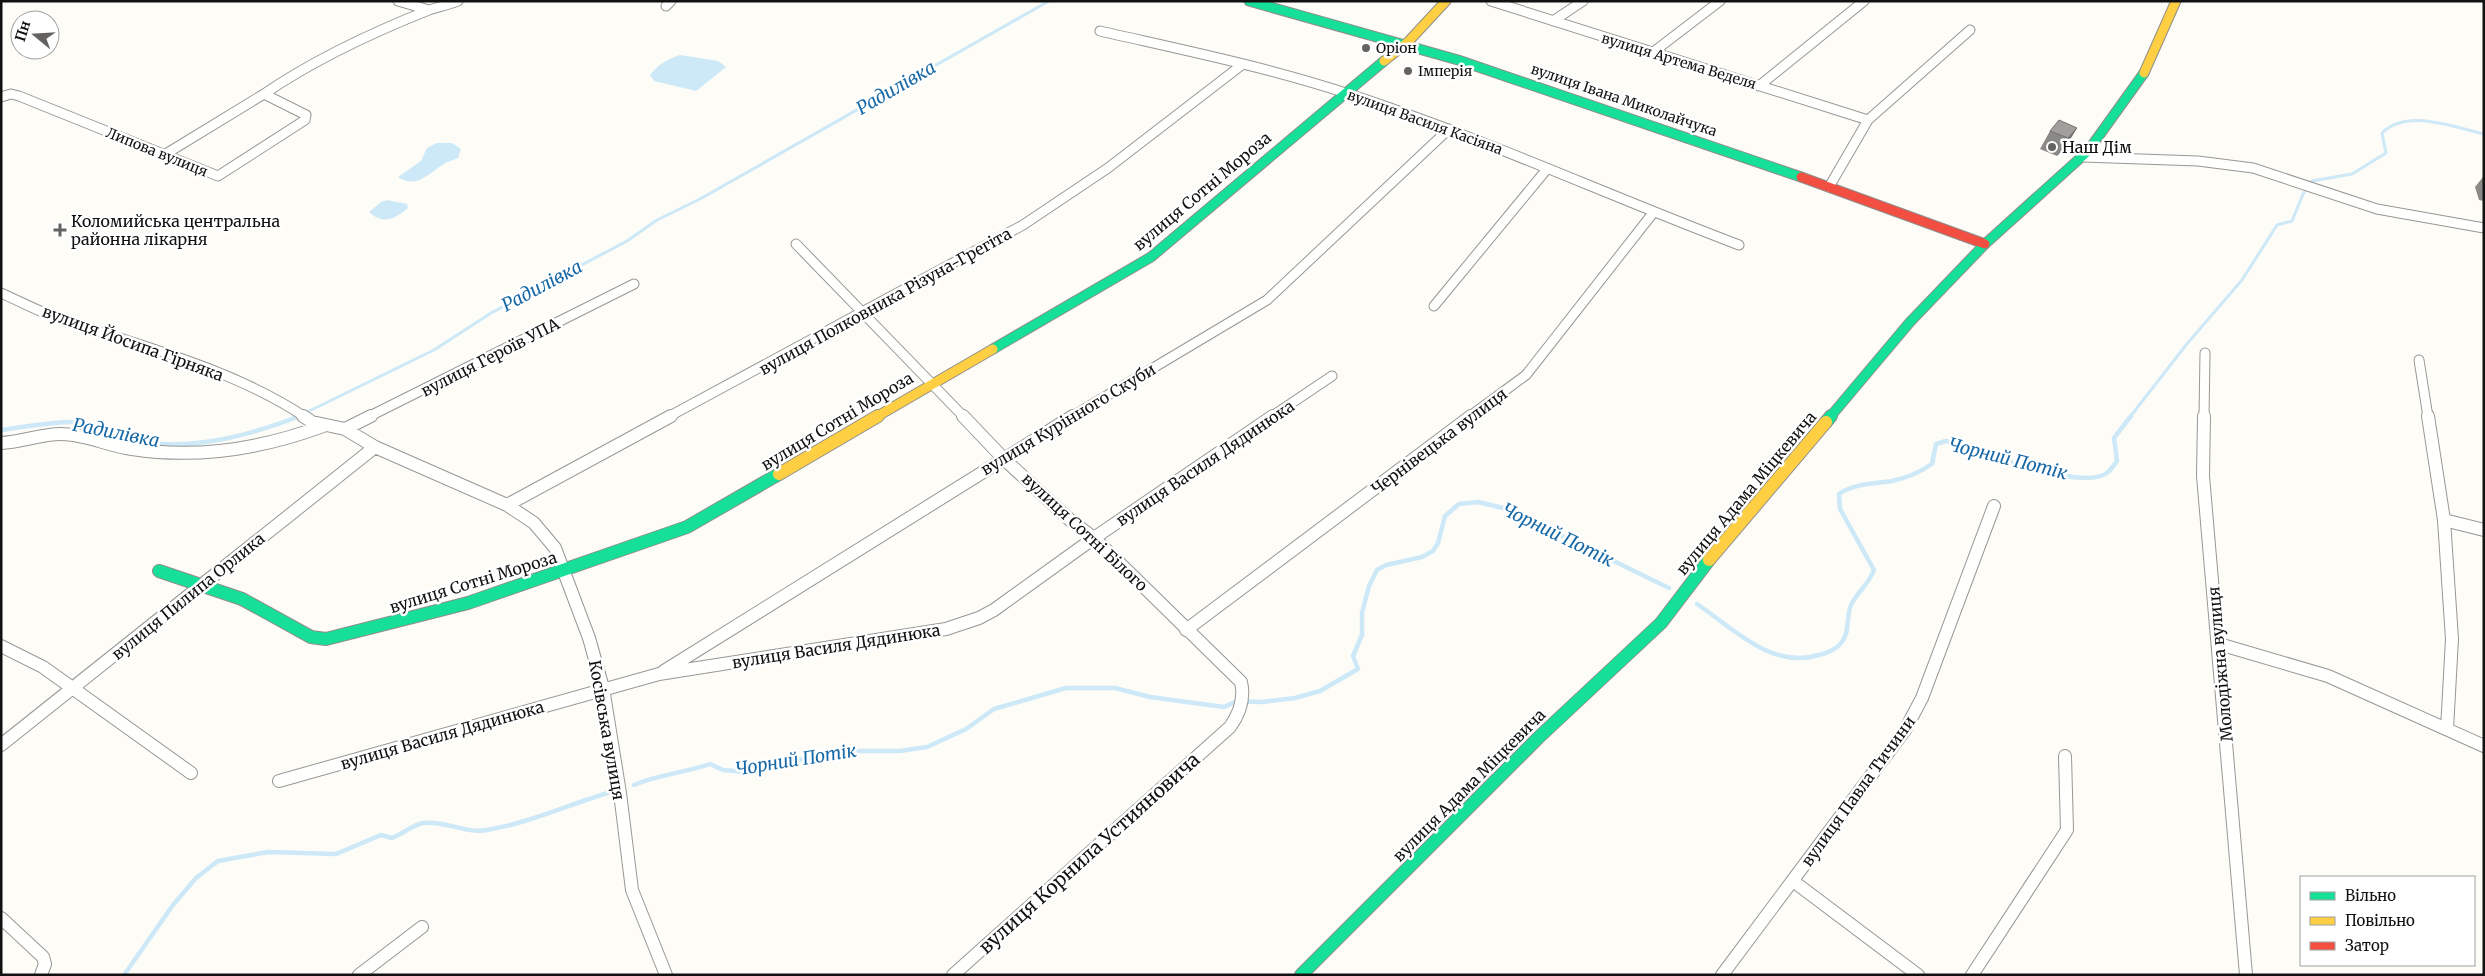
<svg xmlns="http://www.w3.org/2000/svg" width="2485" height="976" font-family="Merriweather,serif">
	<style>
		.water { fill: #cde8f7 }
		.lines { fill: none; stroke-linecap: round; stroke-linejoin: round }
		.stream-far1 { stroke: #cde8f7; stroke-width: 3 }
		.stream { stroke: #cde8f7; stroke-width: 4.5 }
		.street-far1-casing { stroke: #979795; stroke-width: 11 }
		.street-casing { stroke: #979795; stroke-width: 14 }
		.fast-far1-casing { stroke: #8e8d8b; stroke-width: 11 }
		.fast-casing { stroke: #8e8d8b; stroke-width: 14 }
		.slow-far1-casing { stroke: #8e8d8b; stroke-width: 11 }
		.slow-casing { stroke: #8e8d8b; stroke-width: 14 }
		.jam-casing { stroke: #8e8d8b; stroke-width: 11 }
		.street-far1 { stroke: #fffffe; stroke-width: 9 }
		.street { stroke: #fffffe; stroke-width: 12 }
		.fast-far1 { stroke: #16e098; stroke-width: 9 }
		.fast { stroke: #16e098; stroke-width: 12 }
		.slow-far1 { stroke: #ffcf43; stroke-width: 9 }
		.slow { stroke: #ffcf43; stroke-width: 12 }
		.jam { stroke: #f24e42; stroke-width: 9 }
		.wall { fill: #8a8986 }
		.shaded-wall { fill: #716f6d }
		.building { fill: #a19f9c; stroke: #716f6d }
		.poi-dot { fill: #646362; stroke: #fff; stroke-width: 2 }
		.labels { text-anchor: middle; stroke-width: 5; stroke-linejoin: round; paint-order: stroke }
		.far-poi-label { font-size: 14px; fill: #111; stroke: #fff; text-anchor: start }
		.far-street-label { font-size: 14px; fill: #111; stroke: #fff }
		.poi-label { font-size: 16px; fill: #111; stroke: #fff; text-anchor: start }
		.street-label { font-size: 16px; fill: #111; stroke: #fff }
		.water-label { font-size: 18px; font-style: italic; fill: #1768a6; stroke: #fff }
		.near-street-label { font-size: 19px; fill: #111; stroke: #fff }
	</style>
	<rect width="100%" height="100%" fill="#fdfcf7"/>
	<path class="water" d="M680,55L718,61L726,67L696,91L654,81L650,75C657,65 668,59 680,55Z
		M437,143H452L461,149L458,158C454,160 448,161 444,164C430,172 417,190 398,177L421,161L427,148Z
		M387,200L407,204L408,208C396,218 384,226 369,212L381,202Z"/>
	<g class="lines">
		<path class="stream-far1" d="M297,417L434,350L491,313L627,241L657,220L700,199L1049,1
			M2130,417L2186,345L2242,280L2277,225L2292,221L2303,194L2312,181L2352,174L2386,153L2382,133C2407,108 2454,127 2484,134"/>
		<path class="stream" d="M1,430C26,427 52,421 77,422C103,423 125,440 150,443C200,449 253,434 300,416
			M1697,604C1733,628 1772,670 1819,655C1827,653 1837,649 1842,642C1850,632 1846,617 1851,605C1857,592 1869,584 1874,570L1840,509L1839,494C1855,483 1874,484 1892,481C1907,478 1920,472 1932,464L1936,444L1946,441C1978,450 2079,492 2107,473C2111,470 2114,465 2117,461L2114,438L2131,416
			M634,785C659,774 685,773 710,764L723,770L746,772L838,751H900L927,747L966,729L994,709L1066,688H1115L1150,697L1224,707L1237,701L1262,702L1295,698L1320,691L1358,669L1353,656L1362,635V613L1369,586L1377,570L1386,565L1422,557L1433,551L1438,543L1445,516L1459,504L1478,502L1507,509L1669,588
			M124,975L173,905L196,878L218,861L268,852L336,854L381,835L392,838C403,834 412,825 423,823C445,820 465,834 487,830C529,823 570,804 611,792"/>
		<defs>
			<path id="street-far1" d="M398,1L429,10
				M1491,1L1868,120
				M666,6L671,1
				M1553,21L1583,1
				M1100,31C1183,50 1267,67 1349,94C1481,137 1609,196 1739,245
				M1652,53L1720,1
				M1759,86L1864,1
				M1,97L11,94L19,96L218,176L305,120L306,115L264,94C315,59 371,33 429,10C438,7 448,5 458,1
				M164,155L264,94
				M2083,157L2198,161L2253,168L2377,209L2484,228
				M1829,187L1868,120L1970,30
				M796,244L964,417
				M1,293C19,301 38,311 57,318C139,345 233,369 305,417
				M1434,306L1547,169
				M2419,360L2428,417
				M368,417L634,284
				M668,417L1023,225L1108,168L1243,64
				M1071,417L1267,300L1449,129
				M1271,417L1332,376
				M1469,417L1526,375L1653,213
				M2204,417L2205,353"/>
			<path id="street" d="M303,416L312,422L345,429L375,447L507,505L534,523L555,548L589,638L603,688L620,793L632,890L666,975
				M2204,416L2203,476L2246,975
				M2428,416L2444,520L2452,639L2447,729
				M345,429L371,416
				M1,443C21,442 41,434 61,434C86,434 108,446 132,449C198,459 261,449 323,426
				M507,505L671,416
				M2444,520L2484,530
				M1186,630L1471,416
				M2219,644L2328,676L2484,746
				M1,646L43,667L191,773
				M664,671L1073,416
				M1,745L375,447
				M279,781L659,674L946,629L979,618L994,610L1094,538L1273,416
				M1793,881L1918,975
				M1,918L43,957L45,964L41,975
				M359,975L422,927
				M953,975L1230,727C1240,713 1245,699 1241,682L1094,538L1070,520L1003,458L963,416
				M1722,975L1905,730L1922,698L1994,506
				M1972,975L2067,830L2065,756"/>
			<path id="fast-far1" d="M1249,1L1458,60L1801,177
				M993,349L1151,257L1384,61
				M1830,417L1910,322L1985,244L2088,151L2144,73"/>
			<path id="fast" d="M1826,422L1831,416
				M159,571L242,599L311,637L326,639L468,603L687,527L779,474
				M1301,975L1538,738L1661,623L1709,560"/>
			<path id="slow-far1" d="M1384,61L1408,42L1446,1
				M2144,73L2176,1
				M876,417L993,349"/>
			<path id="slow" d="M779,474L878,416
				M1709,560L1826,422"/>
			<path id="jam" d="M1801,177L1985,244"/>
		</defs>
		<use href="#street-far1" class="street-far1-casing"/>
		<use href="#street" class="street-casing"/>
		<use href="#fast-far1" class="fast-far1-casing"/>
		<use href="#fast" class="fast-casing"/>
		<use href="#slow-far1" class="slow-far1-casing"/>
		<use href="#slow" class="slow-casing"/>
		<use href="#jam" class="jam-casing"/>
		<use href="#street-far1" class="street-far1"/>
		<use href="#street" class="street"/>
		<use href="#fast-far1" class="fast-far1"/>
		<use href="#fast" class="fast"/>
		<use href="#slow-far1" class="slow-far1"/>
		<use href="#slow" class="slow"/>
		<use href="#jam" class="jam"/>
	</g>
	<path class="wall" d="M2077,128L2066,146L2057,156L2040,149L2050,131Z
		M2483,177L2484,178V201L2479,200L2475,187Z"/>
	<path class="shaded-wall" d="M2077,128L2066,146L2057,156L2068,138Z"/>
	<path class="building" d="M2059,120L2077,128L2068,138L2050,131Z"/>
	<g class="poi-dot">
		<circle cx="1366" cy="48" r="5"/>
		<circle cx="1408" cy="71" r="5"/>
		<circle cx="2052" cy="147" r="5"/>
		<path d="M57.5 222.5h5v5h5v5h-5v5h-5v-5h-5v-5h5z"/>
	</g>
	<g class="labels">
		<g class="far-poi-label">
			<text x="1376" y="53">Оріон</text>
			<text x="1418" y="76">Імперія</text>
		</g>
		<g class="far-street-label">
			<text transform="translate(1679 61) rotate(17)" y="5">вулиця Артема Веделя</text>
			<text transform="translate(1624 100) rotate(19)" y="5">вулиця Івана Миколайчука</text>
			<text transform="translate(1425 122) rotate(20)" y="5">вулиця Василя Касіяна</text>
			<text transform="translate(157 152) rotate(22)" y="5">Липова вулиця</text>
		</g>
		<g class="poi-label">
			<text x="2062" y="153">Наш Дім</text>
			<text x="71" y="227">Коломийська центральна<tspan x="71" dy="18">районна лікарня</tspan></text>
		</g>
		<g class="street-label">
			<text transform="translate(1202 191) rotate(-40)" y="6">вулиця Сотні Мороза</text>
			<text transform="translate(885 301) rotate(-29)" y="6">вулиця Полковника Різуна-Грегіта</text>
			<text transform="translate(133 343) rotate(20)" y="6">вулиця Йосипа Гірняка</text>
			<text transform="translate(490 357) rotate(-27)" y="6">вулиця Героїв УПА</text>
			<text transform="translate(1068 419) rotate(-31)" y="6">вулиця Курінного Скуби</text>
			<text transform="translate(837 421) rotate(-31)" y="6">вулиця Сотні Мороза</text>
			<text transform="translate(1439 441) rotate(-37)" y="6">Чернівецька вулиця</text>
			<text transform="translate(1205 463) rotate(-34)" y="6">вулиця Василя Дядинюка</text>
			<text transform="translate(1746 493) rotate(-50)" y="6">вулиця Адама Міцкевича</text>
			<text transform="translate(1085 532) rotate(43)" y="6">вулиця Сотні Білого</text>
			<text transform="translate(473 582) rotate(-17)" y="6">вулиця Сотні Мороза</text>
			<text transform="translate(188 596) rotate(-39)" y="6">вулиця Пилипа Орлика</text>
			<text transform="translate(836 646) rotate(-9)" y="6">вулиця Василя Дядинюка</text>
			<text transform="translate(2220 664) rotate(-95)" y="6">Молодіжна вулиця</text>
			<text transform="translate(607 730) rotate(80)" y="6">Косівська вулиця</text>
			<text transform="translate(442 735) rotate(-16)" y="6">вулиця Василя Дядинюка</text>
			<text transform="translate(1469 785) rotate(-45)" y="6">вулиця Адама Міцкевича</text>
			<text transform="translate(1858 791) rotate(-54)" y="6">вулиця Павла Тичини</text>
		</g>
		<g class="water-label">
			<text transform="translate(896 88) rotate(-30)" y="6">Радилівка</text>
			<text transform="translate(542 286) rotate(-28)" y="6">Радилівка</text>
			<text transform="translate(116 433) rotate(11)" y="6">Радилівка</text>
			<text transform="translate(2008 459) rotate(14)" y="6">Чорний Потік</text>
			<text transform="translate(1558 535) rotate(26)" y="6">Чорний Потік</text>
			<text transform="translate(796 760) rotate(-9)" y="6">Чорний Потік</text>
		</g>
		<g class="near-street-label">
			<text transform="translate(1089 853) rotate(-42)" y="7">вулиця Корнила Устияновича</text>
		</g>
	</g>
	<rect width="2485" height="976" fill="none" stroke="#111111" stroke-width="5"/>
	<rect x="2300" y="876" width="175" height="90" fill="#ffffff" stroke="#a0a0a0"/>
	<rect x="2310" y="892" width="25" height="8" fill="#16e098" stroke="#a0a0a0"/>
	<text x="2345" y="901" font-size="15" fill="#111111">Вільно</text>
	<rect x="2310" y="917" width="25" height="8" fill="#ffcf43" stroke="#a0a0a0"/>
	<text x="2345" y="926" font-size="15" fill="#111111">Повільно</text>
	<rect x="2310" y="942" width="25" height="8" fill="#f24e42" stroke="#a0a0a0"/>
	<text x="2345" y="951" font-size="15" fill="#111111">Затор</text>
	<g transform="translate(35 35) rotate(288)"><circle r="24" fill="#ffffff" stroke="#a0a0a0"/>
	<path d="M0-4L9 19L0 12L-9 19Z" fill="#646362"/>
	<text y="-8" font-size="14" font-weight="bold" text-anchor="middle" fill="#111111">Пн</text>
	</g>
</svg>
